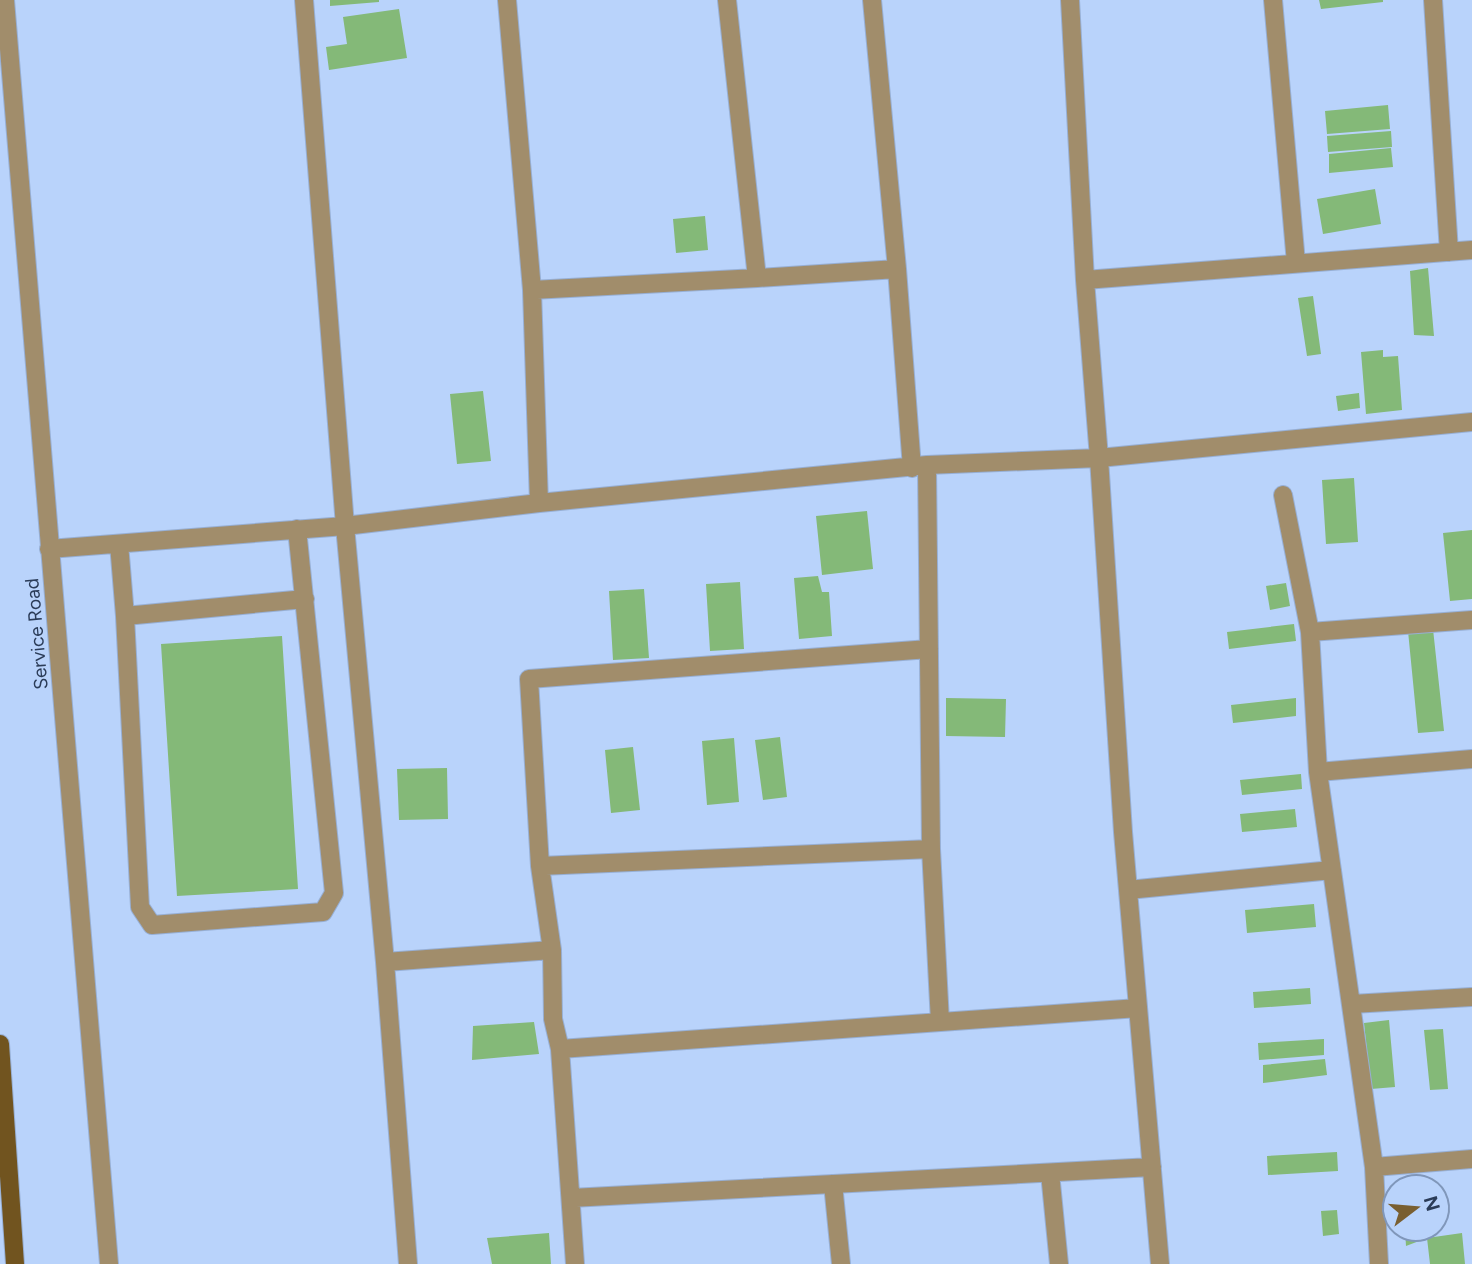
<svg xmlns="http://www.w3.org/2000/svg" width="1472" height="1264" font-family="Figtree,sans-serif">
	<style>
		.building { fill: #84b978 }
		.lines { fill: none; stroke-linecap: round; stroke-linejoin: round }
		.minor-casing { stroke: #97afd4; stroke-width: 20 }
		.major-casing { stroke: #97afd4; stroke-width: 20 }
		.minor { stroke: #a18d6b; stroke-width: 18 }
		.major { stroke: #71541f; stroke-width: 18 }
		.labels { text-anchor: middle; stroke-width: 5; stroke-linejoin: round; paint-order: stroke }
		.street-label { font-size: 19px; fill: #2b3c58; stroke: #b9d3fb }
	</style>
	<rect width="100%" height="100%" fill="#b9d3fb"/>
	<path class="building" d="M330,0H379V2L330,6Z
		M1319,0H1383V2L1321,9Z
		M399,9L407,58L329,70L326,47L347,44L343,17Z
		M1388,105L1390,129L1327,134L1325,111Z
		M1391,131L1392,147L1328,152L1327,136Z
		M1391,148L1393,167L1329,173V154Z
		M1375,189L1381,224L1323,234L1317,199Z
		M705,216L708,250L676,253L673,219Z
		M1428,268L1434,336L1414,335L1410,271Z
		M1313,296L1321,354L1307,356L1298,298Z
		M1383,350V357L1398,356L1402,410L1366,414L1361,352Z
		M483,391L491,461L457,464L450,394Z
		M1359,393L1360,408L1338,411L1336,396Z
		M1354,478L1358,542L1326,544L1322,480Z
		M867,511L873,569L822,575L816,516Z
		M1472,530V599L1450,601L1443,533Z
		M818,576L822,592H829L832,636L799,639L794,578Z
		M740,582L744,649L710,651L706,584Z
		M1286,583L1290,606L1270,610L1266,586Z
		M644,589L649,658L613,660L609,591Z
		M1294,624L1296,641L1229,649L1227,632Z
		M1433,629L1444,731L1418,733L1408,631Z
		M282,636L298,889L177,896L161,644Z
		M946,698L1006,699L1005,737L946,736Z
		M1296,698V716L1233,723L1231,705Z
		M780,737L787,797L763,800L755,740Z
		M734,738L739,802L707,805L702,741Z
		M633,747L640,810L611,813L605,750Z
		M447,768L448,819L399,820L397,769Z
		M1301,774L1302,789L1242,795L1240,780Z
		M1295,809L1297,827L1242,832L1240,814Z
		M1314,904L1316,927L1247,933L1245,910Z
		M1310,988L1311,1004L1254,1008L1253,992Z
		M1389,1020L1395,1087L1371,1089L1364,1023Z
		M534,1022L539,1054L472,1060L473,1026Z
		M1443,1029L1448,1089L1430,1090L1424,1030Z
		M1324,1039V1055L1259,1060L1258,1043Z
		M1325,1059L1327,1075L1263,1083V1065Z
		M1337,1152L1338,1171L1268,1175L1267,1156Z
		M1337,1210L1339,1234L1323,1236L1321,1211Z
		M1405,1229H1426L1427,1238L1462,1233L1465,1264H1430L1427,1238L1406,1246Z
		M549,1233L551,1264H492L487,1238Z"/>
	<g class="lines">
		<defs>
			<path id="minor" d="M5,0L109,1264
				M304,0L345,526L385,962L408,1264
				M507,0L532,290
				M872,0L897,269L912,468
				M1070,0L1085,280L1099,458L1123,832L1160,1264
				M1273,0L1296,263
				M1433,0L1449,252
				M757,278L897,269
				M1085,280L1472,250
				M1283,495L1310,632L1472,620
				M539,503L532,290L757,278L727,0
				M119,544L125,616L140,907L152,925L323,912L334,893L297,529
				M49,549L345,526L539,503L927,465L1099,458L1472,422
				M125,616L305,599
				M1310,632L1318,772L1374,1167L1379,1264
				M1318,772L1472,759
				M931,849L940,1022
				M540,866L529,679L929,649
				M1128,890L1332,870
				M385,962L552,950
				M1352,1004L1472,997
				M560,1049L1138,1008
				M1374,1167L1472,1159
				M1050,1173L1059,1264
				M833,1184L841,1264
				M571,1198L1152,1167
				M575,1264L560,1049L553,1019L552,950L540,866L931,849L927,465"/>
			<path id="major" d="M0,1044L15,1264"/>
		</defs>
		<use href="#minor" class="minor-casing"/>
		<use href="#major" class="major-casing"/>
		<use href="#minor" class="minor"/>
		<use href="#major" class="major"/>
	</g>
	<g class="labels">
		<g class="street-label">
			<text transform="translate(36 634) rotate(-95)" y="7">Service Road</text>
		</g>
	</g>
	<g transform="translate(1416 1208) rotate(74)"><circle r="33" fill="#b9d3fb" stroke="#8097ba" stroke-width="2"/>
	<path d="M0-5L12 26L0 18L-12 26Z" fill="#795f31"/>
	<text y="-10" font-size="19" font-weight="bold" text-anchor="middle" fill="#2b3c58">N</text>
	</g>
</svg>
